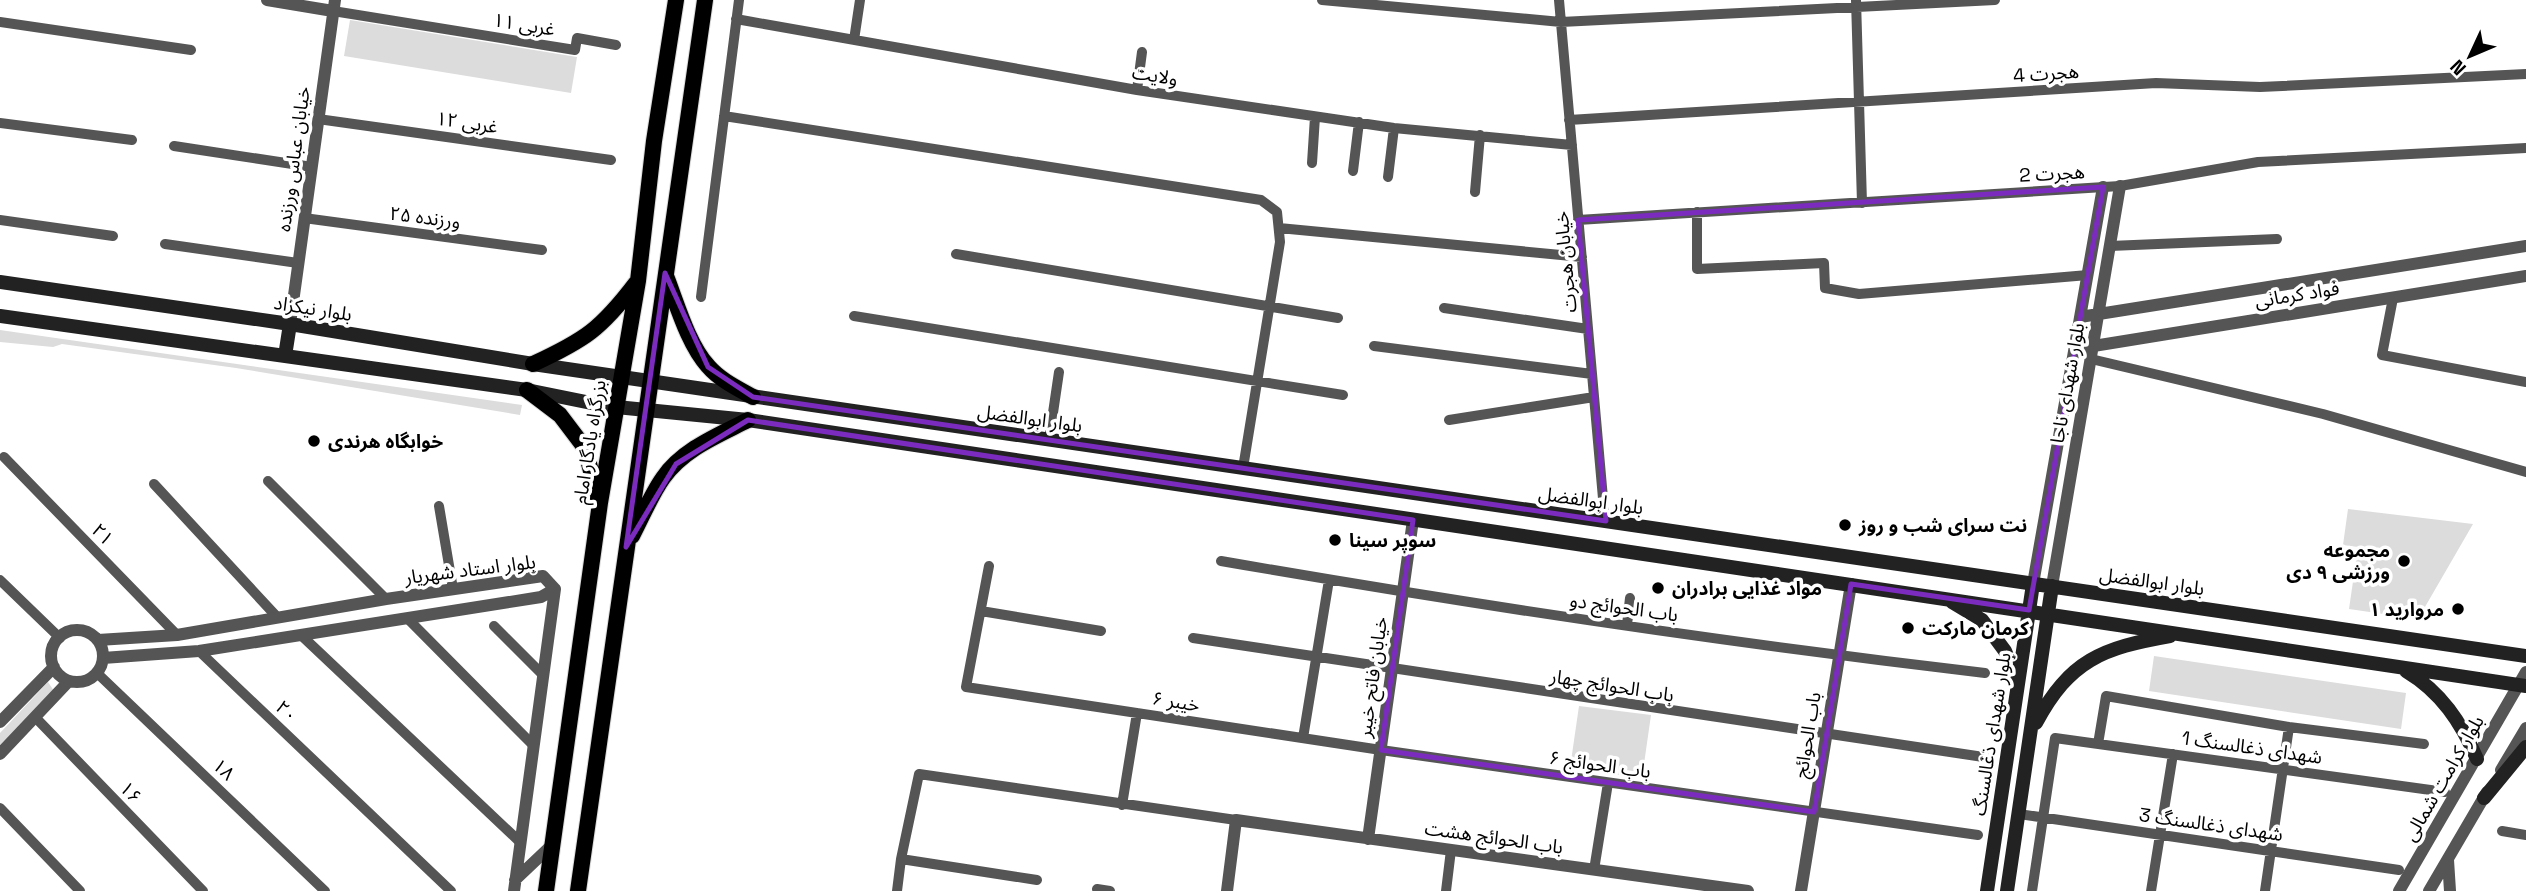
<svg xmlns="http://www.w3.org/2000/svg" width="2526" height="891" font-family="'Space Grotesk','Noto Sans Arabic',sans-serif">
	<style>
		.green { fill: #dcdcdc }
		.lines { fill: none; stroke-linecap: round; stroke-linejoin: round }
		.trunk-casing { stroke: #dbdbdb; stroke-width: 18 }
		.minor { stroke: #555; stroke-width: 10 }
		.tertiary { stroke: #555; stroke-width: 12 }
		.secondary { stroke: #222; stroke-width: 14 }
		.trunk { stroke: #000; stroke-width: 16 }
		.marked { fill: none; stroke: #7b2cbf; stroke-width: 5; stroke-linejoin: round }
		.poi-dot { fill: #000; stroke: #fff; stroke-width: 2.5 }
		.labels { text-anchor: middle; stroke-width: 7; stroke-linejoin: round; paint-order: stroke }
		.street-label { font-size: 19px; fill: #000; stroke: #fff }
		.poi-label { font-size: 19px; font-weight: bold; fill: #000; stroke: #fff; text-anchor: start }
	</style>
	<rect width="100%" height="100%" fill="#fff"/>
	<path class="green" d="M350,20L577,57L571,93L344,56Z
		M0,330L522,405L520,415L236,368L62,344L53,347L0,342Z
		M2348,509L2473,524L2418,619L2349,609L2358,547L2343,545Z
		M2154,656L2406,693L2401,729L2149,691Z
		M48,682L54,691L0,747V733Z
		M1579,706L1651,715L1642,778L1570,768Z"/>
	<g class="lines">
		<defs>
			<path id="trunk" d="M666,276C677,304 688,344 708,366C720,380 737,388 753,397
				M533,364C585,340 601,329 636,283
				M527,390L560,415L585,448L598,498
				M632,536C642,517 651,495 663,478C683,449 719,435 748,420
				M546,891L600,503L638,281L654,141L676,0
				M578,891L705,0"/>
		</defs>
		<use href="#trunk" class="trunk-casing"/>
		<path class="minor" d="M1322,0L1561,22L1995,0
			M1559,0L1605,521
			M1856,0L1862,203
			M333,11L575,50L577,38L616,45
			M736,19L1137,90L1394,128L1572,145
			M0,22L191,50
			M854,40L860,0
			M1137,90L1142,52
			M724,116L1261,200L1277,212L1280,242L1243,468
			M318,119L611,160
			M1569,120L2156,83L2260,87L2526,74
			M0,123L132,140
			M174,146L312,167
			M1312,163L1315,117
			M1353,171L1359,122
			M1388,177L1394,128
			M1475,192L1480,135
			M1697,212V269L1824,263L1825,288L1859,294L2088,275
			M304,218L542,250
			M0,220L113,236
			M1578,220L2120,186L2258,162L2526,148
			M1279,228L1582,257
			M165,244L298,263
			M2110,246L2277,239
			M956,254L1338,318
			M701,297L739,0
			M2393,298L2382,355L2526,382
			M1444,308L1588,329
			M854,316L1343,395
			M1374,346L1592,374
			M2091,359L2323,414L2526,472
			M1449,420L1594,397
			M1049,440L1059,372
			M4,457L177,635
			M268,481L386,599
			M154,484L278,618
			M439,506L453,589
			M1221,561C1474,605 1729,643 1985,673
			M989,566L966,687L1381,750L1978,835
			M0,580L60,638
			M981,611L1101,631
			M408,619L534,746
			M1627,625L1630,598
			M494,626L543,675
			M302,636L520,842
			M1193,638L1990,758
			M199,651L451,891
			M97,673L325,891
			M35,717L203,891
			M1303,738L1329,580
			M2098,744L2106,696L2289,727L2424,744
			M1122,805L1137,713
			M0,808L80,891
			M2019,814L2399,870
			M2502,831L2526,835
			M901,859L1037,880
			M1594,870L1608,783
			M1097,889L1110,891
			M897,891L901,859L919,774L1236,820
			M1446,891L1451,850
			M2032,891L2055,738L2445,792
			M2151,891L2173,754
			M2265,891L2289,727"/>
		<path class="tertiary" d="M267,0L333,11
			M2080,317L2526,246
			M290,324L335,0
			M2075,349L2526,276
			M2033,584L2103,187
			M2052,586L2120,186
			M51 656a26 26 0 1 1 52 0a26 26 0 1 1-52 0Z
			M98,640L177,635L386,599L543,576L555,589
			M103,658L199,651L541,597L555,589
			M0,722L54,667
			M0,754L69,681
			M2501,770L2526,728
			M1368,839L1413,520
			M2448,860L2450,891
			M515,880L553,844
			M514,891L555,589
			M1227,891L1236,820L1748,891
			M1801,891L1851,584
			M2399,891L2526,672
			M2429,891L2487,792"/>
		<path class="secondary" d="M0,282L290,324L533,364L2526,656
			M0,316L527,390L606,406L748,420L2526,686
			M285,356L290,324
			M1952,602L1982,620L2005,651L2017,680
			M2406,671C2441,692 2461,722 2477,759
			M2036,723C2070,660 2102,648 2170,636
			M2484,798L2526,747
			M1987,891L2033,584
			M2007,891L2052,586"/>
		<use href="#trunk" class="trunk"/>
	</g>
	<path class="marked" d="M2103,187L2029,610L1851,584L1814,812L1381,750L1413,520L748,420L676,464L626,547L665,273L708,367L753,397L1606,521L1578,220Z"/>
	<g class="poi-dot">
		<circle cx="314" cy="441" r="7"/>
		<circle cx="1845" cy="525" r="7"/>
		<circle cx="1335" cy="540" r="7"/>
		<circle cx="2404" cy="561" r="7"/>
		<circle cx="1658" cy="588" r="7"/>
		<circle cx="2458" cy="609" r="7"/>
		<circle cx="1908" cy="628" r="7"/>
	</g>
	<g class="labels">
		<g class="street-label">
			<text transform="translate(524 24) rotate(9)" y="7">غربی ۱۱</text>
			<text transform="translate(2046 73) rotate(-4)" y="7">هجرت 4</text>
			<text transform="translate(1155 75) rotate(9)" y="7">ولایت</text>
			<text transform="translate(467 122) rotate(8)" y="7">غربی ۱۲</text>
			<text transform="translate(293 159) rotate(-82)" y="7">خیابان عباس ورزنده</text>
			<text transform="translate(2052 173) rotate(-3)" y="7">هجرت 2</text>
			<text transform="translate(425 217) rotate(7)" y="7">ورزنده ۲۵</text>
			<text transform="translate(1565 262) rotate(-95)" y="7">خیابان هجرت</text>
			<text transform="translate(2297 294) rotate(-9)" y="7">فواد کرمانی</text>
			<text transform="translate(313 308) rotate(9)" y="7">بلوار نیکزاد</text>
			<text transform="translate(2067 383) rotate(-80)" y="7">بلوار شهدای ناجا</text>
			<text transform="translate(1030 418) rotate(8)" y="7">بلوار ابوالفضل</text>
			<text transform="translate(589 442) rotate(-81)" y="7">بزرگراه یادگار امام</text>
			<text transform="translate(1591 500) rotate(8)" y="7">بلوار ابوالفضل</text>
			<text transform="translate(103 534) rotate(46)" y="7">۲۱</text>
			<text transform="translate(470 569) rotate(-7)" y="7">بلوار استاد شهریار</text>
			<text transform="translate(2152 581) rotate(8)" y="7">بلوار ابوالفضل</text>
			<text transform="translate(1624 607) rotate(8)" y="7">باب الحوائج دو</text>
			<text transform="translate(1372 677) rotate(-82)" y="7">خیابان فاتح خیبر</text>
			<text transform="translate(1612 685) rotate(9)" y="7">باب الحوائج چهار</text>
			<text transform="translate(1176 701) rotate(9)" y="7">خیبر ۶</text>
			<text transform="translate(287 711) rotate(44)" y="7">۲۰</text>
			<text transform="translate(1991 734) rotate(-81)" y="7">بلوار شهدای ذغالسنگ</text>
			<text transform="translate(1807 735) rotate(-81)" y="7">باب الحوائج</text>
			<text transform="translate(2252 747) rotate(8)" y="7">شهدای ذغالسنگ 1</text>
			<text transform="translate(1600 764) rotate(8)" y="7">باب الحوائج ۶</text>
			<text transform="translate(224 769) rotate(43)" y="7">۱۸</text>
			<text transform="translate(2443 778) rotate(-60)" y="7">بلوار کرامت شمالی</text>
			<text transform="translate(131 792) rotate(46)" y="7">۱۶</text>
			<text transform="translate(2211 824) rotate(8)" y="7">شهدای ذغالسنگ 3</text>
			<text transform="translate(1494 837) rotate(8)" y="7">باب الحوائج هشت</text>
		</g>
		<g class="poi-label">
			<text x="328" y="448">خوابگاه هرندی</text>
			<text x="1859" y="532">نت سرای شب و روز</text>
			<text x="1349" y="547">سوپر سینا</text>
			<text x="2390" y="557" text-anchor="end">مجموعه<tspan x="2390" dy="22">ورزشی ۹ دی</tspan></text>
			<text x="1672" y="595">مواد غذایی برادران</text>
			<text x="2444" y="616" text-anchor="end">مروارید ۱</text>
			<text x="1922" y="635">کرمان مارکت</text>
		</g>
	</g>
	<g transform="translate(2470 56) rotate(226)" stroke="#ffffff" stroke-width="5" paint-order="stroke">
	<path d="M0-5L12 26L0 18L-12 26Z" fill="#000000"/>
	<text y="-10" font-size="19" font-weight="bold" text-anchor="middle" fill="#000000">N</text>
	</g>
</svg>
